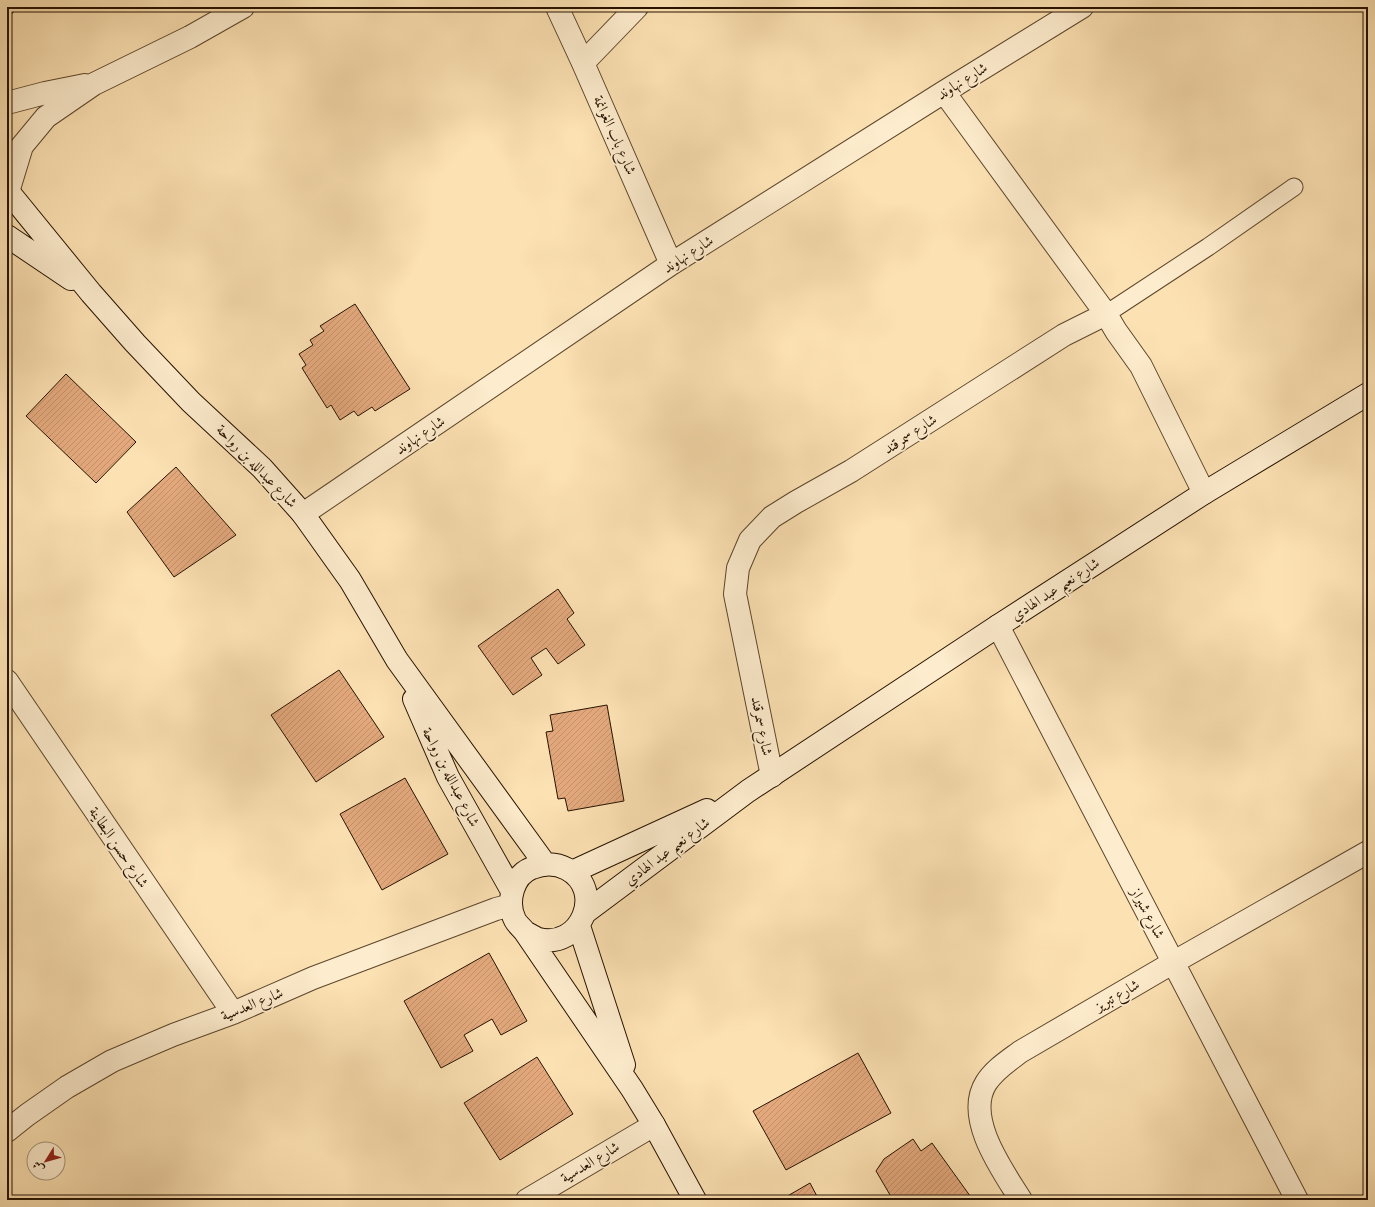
<svg xmlns="http://www.w3.org/2000/svg" width="1375" height="1207" font-family="'Sorts Mill Goudy',Amiri,serif">
	<style>
		.building { fill: url(#building-hatch); stroke: #261200 }
		.lines { fill: none; stroke-linecap: round; stroke-linejoin: round }
		.lane-casing { stroke: #5c462c; stroke-width: 19 }
		.street-casing { stroke: #5c462c; stroke-width: 24 }
		.secondary-casing { stroke: #261200; stroke-width: 24 }
		.lane { stroke: #fdeccd; stroke-width: 17 }
		.street { stroke: #fdeccd; stroke-width: 22 }
		.secondary { stroke: #fdeccd; stroke-width: 22 }
		.labels { text-anchor: middle; stroke-width: 3.5; stroke-linejoin: round; paint-order: stroke }
		.street-label { font-size: 15px; fill: #261200; stroke: #fdeccd }
	</style>
	<defs>
		<pattern id="building-hatch" width="6" height="6" patternUnits="userSpaceOnUse"><rect width="6" height="6" fill="#e3a97d"/><path d="M-1 1l2-2M0 6l6-6M5 7l2-2" fill="none" stroke="#c3906a"/></pattern>
	</defs>
	<rect width="100%" height="100%" fill="#fce1b2"/>
	<filter id="stains"><feTurbulence type="fractalNoise" baseFrequency=".005" numOctaves="4"/><feColorMatrix values="0 0 0 0 .2 0 0 0 0 .09 0 0 0 0 .02 0 0 0 .5 -.17"/></filter>
	<radialGradient id="worn" r=".72"><stop offset=".6" stop-color="#630" stop-opacity="0"/><stop offset="1" stop-color="#630" stop-opacity=".3"/></radialGradient>
	<path class="building" d="M7,7H19L7,18Z
		M355,304L410,389L375,411L372,407L358,416L354,411L340,420L331,405L327,408L302,368L306,365L299,354L313,345L310,340L324,331L320,326Z
		M66,374L136,442L96,483L26,416Z
		M176,467L236,535L174,577L127,512Z
		M558,589L574,613L567,619L585,645L558,664L546,648L531,658L542,675L513,695L478,646Z
		M339,670L384,737L316,782L271,715Z
		M607,705L624,801L568,811L565,798L558,799L546,732L553,731L550,715Z
		M405,778L448,854L382,890L340,814Z
		M489,953L527,1021L501,1035L492,1019L464,1035L473,1051L441,1068L404,1001Z
		M858,1053L891,1113L786,1170L753,1111Z
		M537,1057L573,1114L500,1160L464,1103Z
		M913,1139L921,1151L932,1143L973,1200H893L876,1171L884,1159Z
		M810,1183L819,1200H785L784,1198Z"/>
	<g class="lines">
		<defs>
			<path id="lane" d="M1106,314L1208,247L1294,187"/>
			<path id="street" d="M557,7L583,63L671,264
				M583,63L637,7
				M944,92L1106,314
				M7,103L45,93L85,85
				M8,192L22,146L46,117L94,84L190,37L243,7
				M303,514L671,264L944,92L1082,7
				M998,626L1297,1200
				M7,681L233,1013
				M772,776L735,594L738,568L750,540L772,517L796,502L851,471L1064,335L1106,314L1116,331L1141,366L1204,493
				M7,1131L27,1115L67,1087L112,1061L173,1035L233,1013L313,978L496,909L511,905
				M527,1200L654,1125
				M1021,1200C1003,1171 964,1118 986,1083C994,1070 1008,1061 1020,1052L1174,962L1368,852"/>
			<path id="secondary" d="M7,190L91,293L135,343L191,402L262,468L303,514L350,580L397,660L545,864
				M7,236L71,279
				M414,699L448,777L512,891
				M572,872L707,810
				M586,912L748,791L998,626L1204,493L1368,394
				M579,926L624,1065
				M525,932C529,934 534,937 538,939C581,950 606,890 567,869C556,863 544,863 532,868C513,875 506,902 515,920C517,924 522,928 525,932L632,1089L654,1125L695,1200"/>
		</defs>
		<use href="#lane" class="lane-casing"/>
		<use href="#street" class="street-casing"/>
		<use href="#secondary" class="secondary-casing"/>
		<use href="#lane" class="lane"/>
		<use href="#street" class="street"/>
		<use href="#secondary" class="secondary"/>
	</g>
	<g class="labels">
		<g class="street-label">
			<text transform="translate(962 81) rotate(-32)" y="5">شارع نهاوند</text>
			<text transform="translate(615 135) rotate(66)" y="5">شارع باب الغوانمة</text>
			<text transform="translate(688 254) rotate(-33)" y="5">شارع نهاوند</text>
			<text transform="translate(910 434) rotate(-33)" y="5">شارع سمرقند</text>
			<text transform="translate(420 435) rotate(-34)" y="5">شارع نهاوند</text>
			<text transform="translate(257 466) rotate(46)" y="5">شارع عبدالله بن رواحة</text>
			<text transform="translate(1055 589) rotate(-33)" y="5">شارع نعيم عبد الهادي</text>
			<text transform="translate(762 726) rotate(79)" y="5">شارع سمرقند</text>
			<text transform="translate(451 777) rotate(63)" y="5">شارع عبدالله بن رواحة</text>
			<text transform="translate(119 847) rotate(56)" y="5">شارع حسن البطاينة</text>
			<text transform="translate(667 851) rotate(-37)" y="5">شارع نعيم عبد الهادي</text>
			<text transform="translate(1148 913) rotate(62)" y="5">شارع شيراز</text>
			<text transform="translate(1117 995) rotate(-30)" y="5">شارع تبريز</text>
			<text transform="translate(252 1004) rotate(-22)" y="5">شارع العدسية</text>
			<text transform="translate(590 1162) rotate(-31)" y="5">شارع العدسية</text>
		</g>
	</g>
	<rect width="1375" height="1207" fill="none" stroke="#fce1b2" stroke-width="24"/>
	<rect x="8" y="8" width="1359" height="1191" fill="none" stroke="#261200" stroke-width="2"/>
	<rect x="12" y="12" width="1351" height="1183" fill="none" stroke="#261200"/>
	<g transform="translate(46 1161) rotate(233)"><circle r="19" fill="#fdeccd" stroke="#a7957b"/>
	<path d="M0-3L7 15L0 10L-7 15Z" fill="#8f2418"/>
	<text y="-6" font-size="11" font-weight="bold" text-anchor="middle" fill="#261200">ش</text>
	</g>
	<rect width="100%" height="100%" filter="url(#stains)"/>
	<rect width="100%" height="100%" fill="url(#worn)"/>
</svg>
